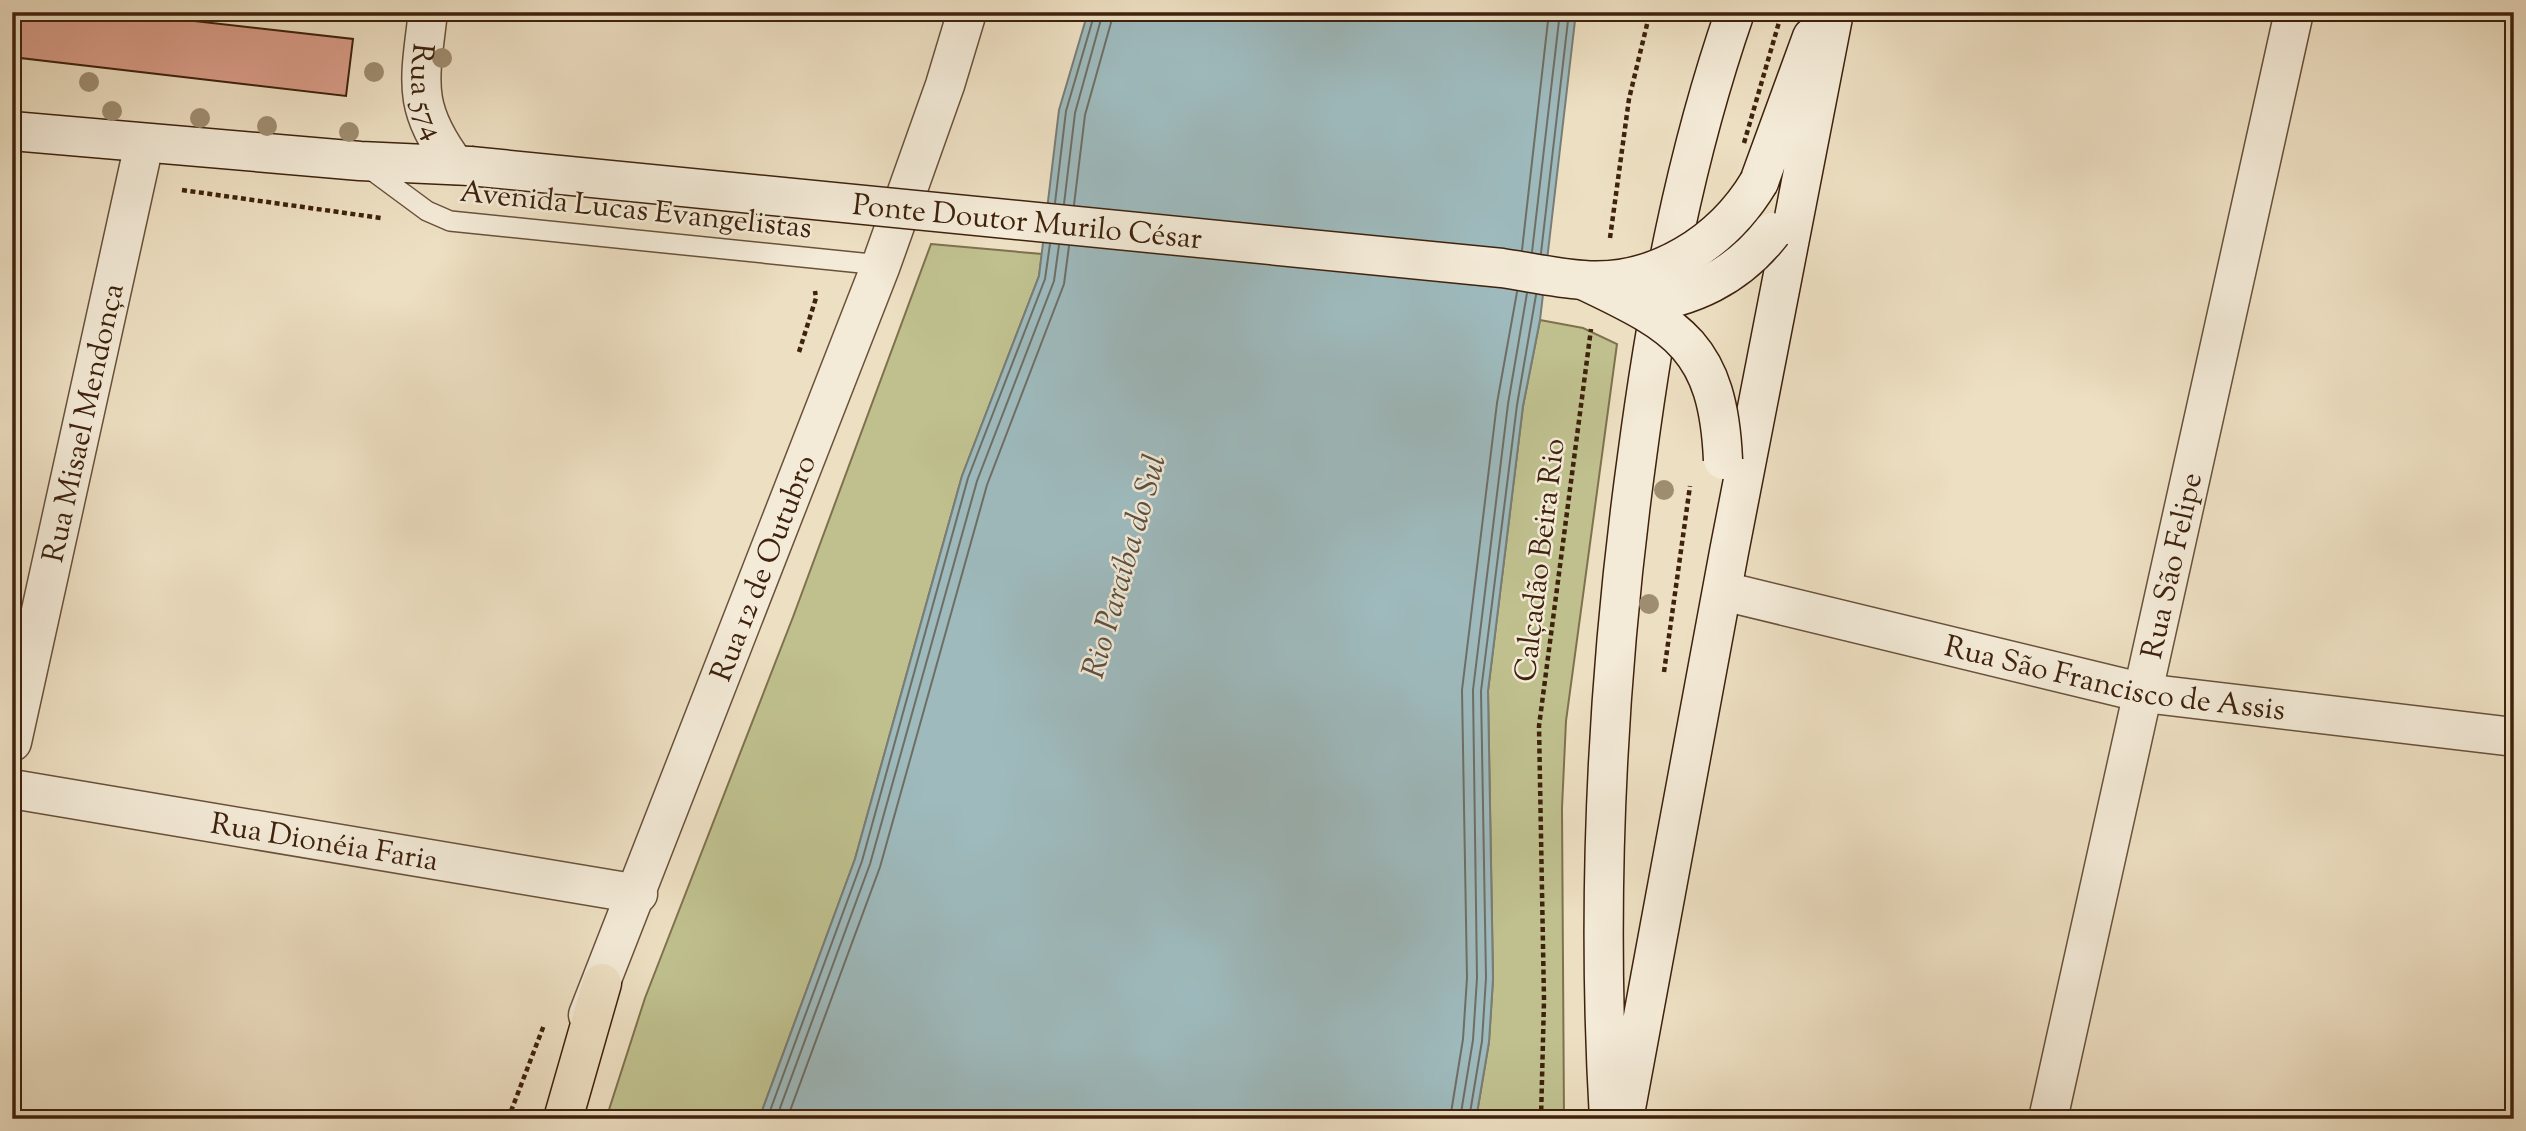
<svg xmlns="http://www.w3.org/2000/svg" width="2526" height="1131" font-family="'Sorts Mill Goudy',serif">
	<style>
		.green { fill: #bfc08e; stroke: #7f714e; stroke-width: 2 }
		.water { fill: #9ebabd; stroke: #787d77; stroke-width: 2 }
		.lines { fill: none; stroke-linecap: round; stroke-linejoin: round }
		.shore { stroke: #6e6e65; stroke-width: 2 }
		.building { fill: #d99d89; stroke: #3f220d; stroke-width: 2 }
		.lane-casing { stroke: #6a513a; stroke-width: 22 }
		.street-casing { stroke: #6a513a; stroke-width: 41 }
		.secondary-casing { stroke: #3f220d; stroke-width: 41 }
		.primary-casing { stroke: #3f220d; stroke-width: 41 }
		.path { stroke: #3f220d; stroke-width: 4.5; stroke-dasharray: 5 3.5; stroke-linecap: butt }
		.lane { stroke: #f3ead7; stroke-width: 19 }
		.street { stroke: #f3ead7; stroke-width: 38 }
		.secondary { stroke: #f3ead7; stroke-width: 38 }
		.primary { stroke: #eddfc2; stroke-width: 38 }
		.secondary-bridge-casing { stroke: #3f220d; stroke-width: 41; stroke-linecap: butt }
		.path-bridge { stroke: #3f220d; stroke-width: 4.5; stroke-dasharray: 5 3.5; stroke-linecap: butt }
		.secondary-bridge { stroke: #f3ead7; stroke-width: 38 }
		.tree { fill: #9f8d70 }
		.labels { text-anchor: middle; stroke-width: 5; stroke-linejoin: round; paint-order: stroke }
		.street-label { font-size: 30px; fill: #3f220d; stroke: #f3ead7 }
		.water-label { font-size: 32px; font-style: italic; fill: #5c5042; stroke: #f3ead7 }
	</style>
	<rect width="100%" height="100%" fill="#eddfc2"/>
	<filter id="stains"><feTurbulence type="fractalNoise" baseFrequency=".00286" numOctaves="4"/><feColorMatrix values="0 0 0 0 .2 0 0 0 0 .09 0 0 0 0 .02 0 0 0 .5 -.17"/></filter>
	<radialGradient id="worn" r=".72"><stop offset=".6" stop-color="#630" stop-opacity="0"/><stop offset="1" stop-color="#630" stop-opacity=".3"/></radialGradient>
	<path class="green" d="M931,244L1042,254L1039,276L962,476L855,859L759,1119H606L645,998L793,617Z
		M1540,320L1583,328L1617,344L1566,721L1562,808L1564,1119H1476L1489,1042L1493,979L1488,691L1523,406Z"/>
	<path class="water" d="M1088,12H1576L1540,320L1523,406L1488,691L1493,979L1489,1042L1476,1119H759L855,859L962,476L1039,276L1059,110Z"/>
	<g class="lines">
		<path class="shore" d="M1055,203L1066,111L1095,12
			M1064,204L1075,113L1103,12
			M1074,205L1085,115L1114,12
			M1522,250L1549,12
			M1532,252L1560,12
			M1541,253L1569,12
			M767,1119L862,861L968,478L1045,279L1050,244
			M776,1119L870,864L977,481L1054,281L1059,245
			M787,1119L880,867L987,485L1064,284L1069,246
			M1450,1119L1463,1039L1467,978L1462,690L1497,403L1517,292
			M1460,1119L1473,1040L1477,978L1473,690L1508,404L1527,293
			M1469,1119L1482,1041L1486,978L1481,691L1517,405L1536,295"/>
	</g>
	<path class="building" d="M12,12H115L353,39L346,96L12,57Z"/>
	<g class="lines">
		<defs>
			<path id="lane" d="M366,166L427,211L450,221L881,265"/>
			<g id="street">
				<path id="s1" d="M428,12C420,81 411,106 455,165"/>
				<path id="s2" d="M1723,591L2144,693L2514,737"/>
				<path id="s3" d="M12,742L144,144"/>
				<path id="s4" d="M12,789L638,894"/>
				<path id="s5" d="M588,1015L881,265L945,85L967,12"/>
				<path id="s6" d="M2048,1119L2294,12"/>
			</g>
			<path id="secondary" d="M12,131L360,161L470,166
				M1759,182L1812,37
				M1609,1119C1596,897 1607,676 1637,457C1657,306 1685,156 1735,12
				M1624,1119L1729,552L1834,12"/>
			<path id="primary" d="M563,1119L602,983"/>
		</defs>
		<use href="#lane" class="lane-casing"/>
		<use href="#street" class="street-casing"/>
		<use href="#secondary" class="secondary-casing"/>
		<use href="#primary" class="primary-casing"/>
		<path class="path" d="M182,190L381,218
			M1610,238L1629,99L1650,12
			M799,352L816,298L815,291
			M508,1119L544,1025
			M1541,1119L1544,1000L1539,726L1591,329"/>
		<use href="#lane" class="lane"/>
		<use href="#street" class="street"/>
		<use href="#secondary" class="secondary"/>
		<use href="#primary" class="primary"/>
		<defs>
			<g id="secondary-bridge">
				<path id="s7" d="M470,166L1502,268C1529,272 1556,278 1583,280C1656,286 1723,242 1759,182"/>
				<path d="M1585,281C1680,326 1718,348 1723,460"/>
				<path d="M1636,305C1692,298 1737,277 1772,232"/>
			</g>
		</defs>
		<use href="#secondary-bridge" class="secondary-bridge-casing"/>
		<path class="path-bridge" d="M1744,143L1782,12
			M1664,672L1690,486"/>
		<use href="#secondary-bridge" class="secondary-bridge"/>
	</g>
	<g class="tree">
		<circle cx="442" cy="58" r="10"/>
		<circle cx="374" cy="72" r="10"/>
		<circle cx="89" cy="82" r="10"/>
		<circle cx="112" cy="111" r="10"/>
		<circle cx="200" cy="118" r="10"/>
		<circle cx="267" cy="126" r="10"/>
		<circle cx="349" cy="132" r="10"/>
		<circle cx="1664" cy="490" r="10"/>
		<circle cx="1649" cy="604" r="10"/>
	</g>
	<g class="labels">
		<g class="street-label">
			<text dy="10" stroke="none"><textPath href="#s1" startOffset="80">Rua 574</textPath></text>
			<text transform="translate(636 209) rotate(6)" y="10">Avenida Lucas Evangelistas</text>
			<text dy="10" stroke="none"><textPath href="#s7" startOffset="560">Ponte Doutor Murilo César</textPath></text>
			<text dy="10" stroke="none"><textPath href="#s3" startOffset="327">Rua Misael Mendonça</textPath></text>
			<text transform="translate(1539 560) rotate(-83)" y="10">Calçadão Beira Rio</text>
			<text dy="10" stroke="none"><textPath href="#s6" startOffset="567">Rua São Felipe</textPath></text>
			<text dy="10" stroke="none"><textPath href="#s5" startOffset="480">Rua 12 de Outubro</textPath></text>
			<text dy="10" stroke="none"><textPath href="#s2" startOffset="402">Rua São Francisco de Assis</textPath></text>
			<text dy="10" stroke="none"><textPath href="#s4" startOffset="317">Rua Dionéia Faria</textPath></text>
		</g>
		<g class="water-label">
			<text transform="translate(1123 566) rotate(-74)" y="11">Rio Paraíba do Sul</text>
		</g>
	</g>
	<rect width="2526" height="1131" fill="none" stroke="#eddfc2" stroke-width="42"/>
	<rect x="14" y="14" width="2498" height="1103" fill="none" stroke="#3f220d" stroke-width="3.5"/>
	<rect x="21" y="21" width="2484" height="1089" fill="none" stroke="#3f220d" stroke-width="2"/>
	<rect width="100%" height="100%" filter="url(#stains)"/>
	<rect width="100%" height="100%" fill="url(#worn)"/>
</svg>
